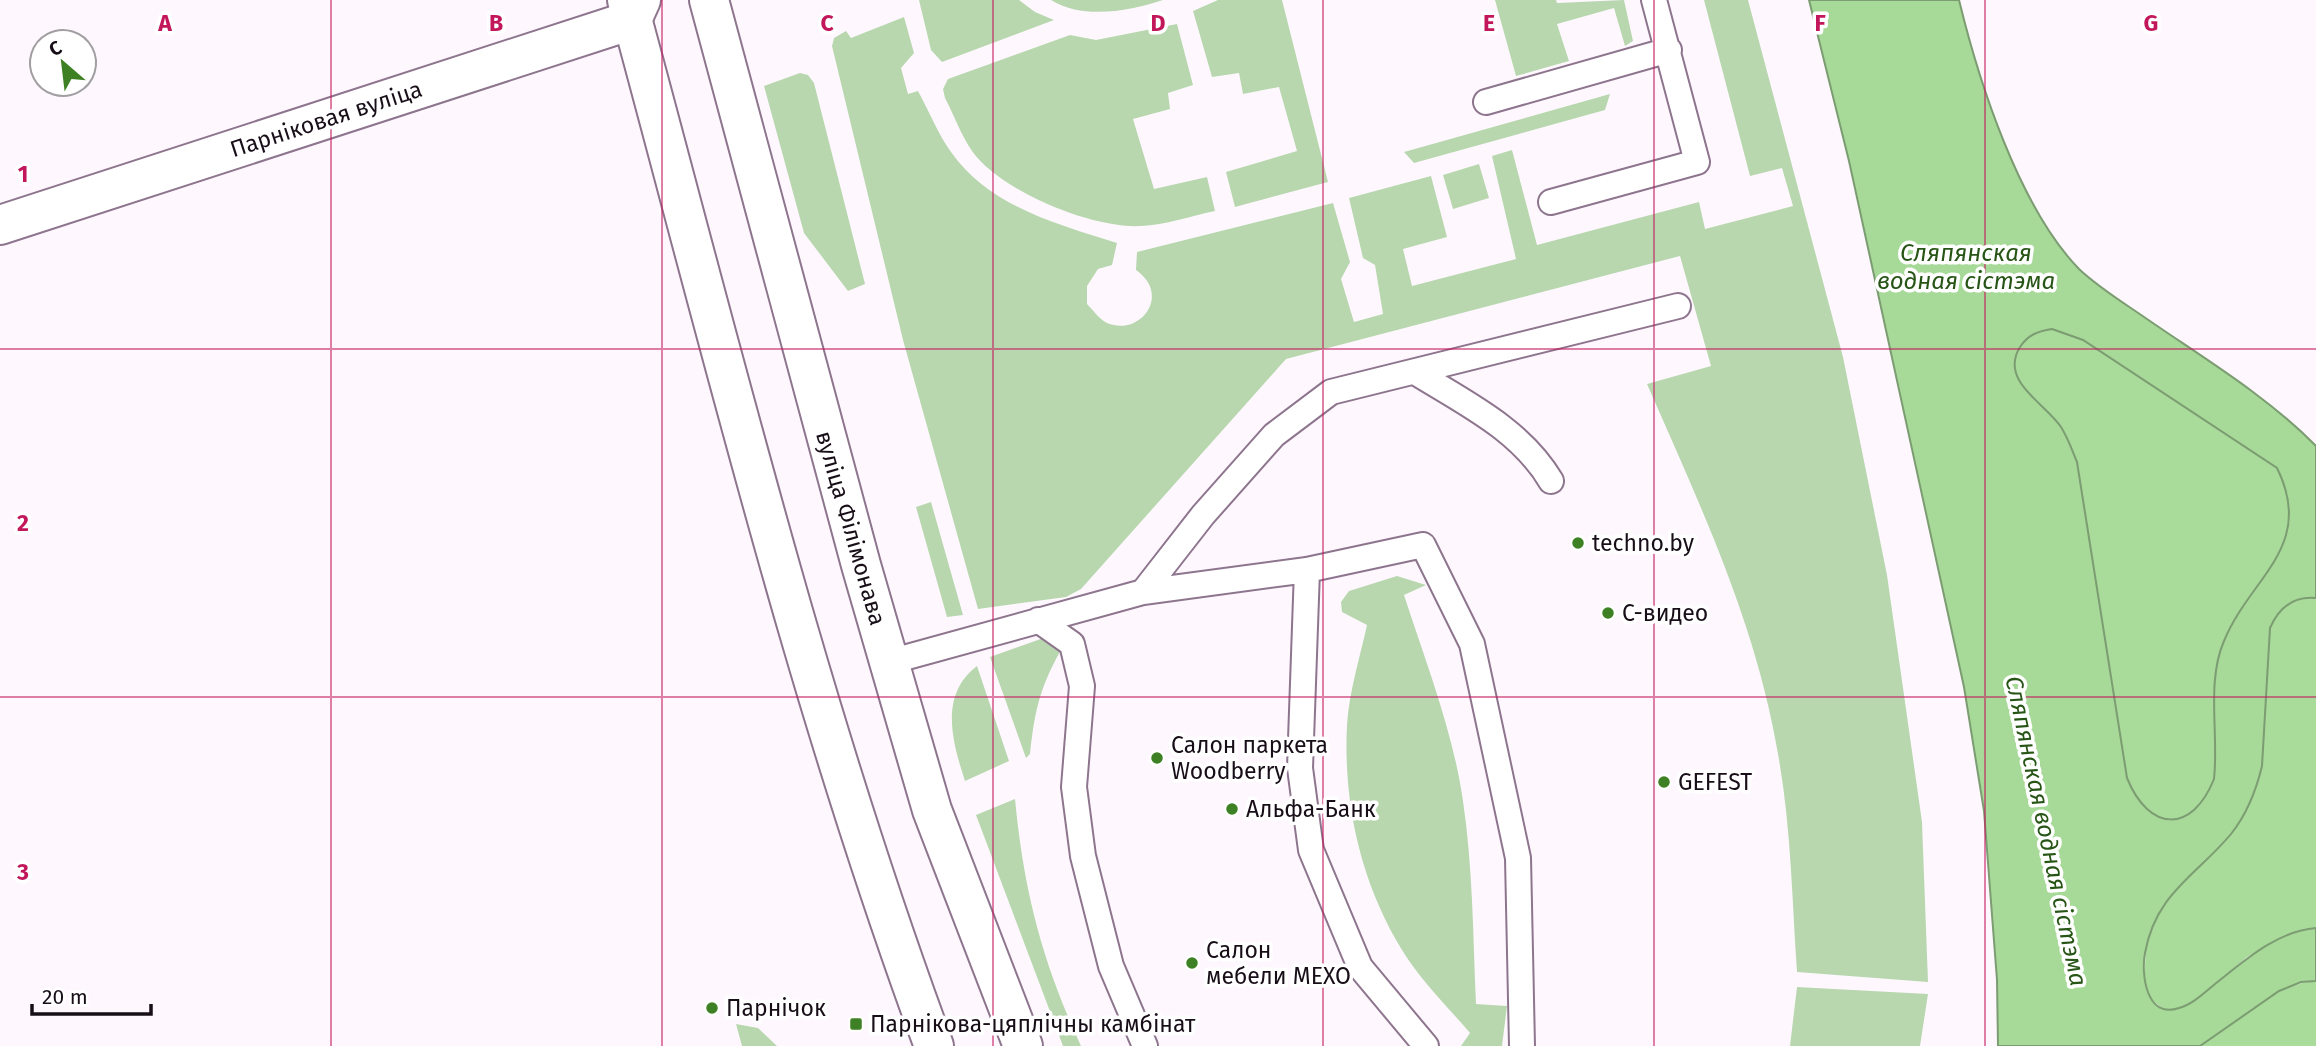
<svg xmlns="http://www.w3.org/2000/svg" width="2316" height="1046" font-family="'Fira Sans',sans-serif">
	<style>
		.green { fill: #b8d7af }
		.forest { fill: #a9db9a }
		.water { fill: #a7d998; stroke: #7c9c72; stroke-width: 2; fill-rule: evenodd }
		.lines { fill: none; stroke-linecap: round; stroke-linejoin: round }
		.service-casing { stroke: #8e758e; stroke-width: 28 }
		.tertiary-casing { stroke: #8e758e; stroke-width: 42 }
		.primary-casing { stroke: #8e758e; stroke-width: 42 }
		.service { stroke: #fff; stroke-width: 24 }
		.tertiary { stroke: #fff; stroke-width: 38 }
		.primary { stroke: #fff; stroke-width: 38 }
		.grid { fill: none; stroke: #c2185b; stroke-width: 2; stroke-opacity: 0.55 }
		.poi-dot { fill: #3d8124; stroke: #fff; stroke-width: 2.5 }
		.labels { text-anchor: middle; stroke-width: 7; stroke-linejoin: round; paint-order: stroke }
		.street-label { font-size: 23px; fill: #170e18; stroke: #fff }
		.poi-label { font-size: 23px; fill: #170e18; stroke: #fff; text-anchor: start }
		.water-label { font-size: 24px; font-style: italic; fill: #275516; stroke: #fff }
		.grid-label { font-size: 23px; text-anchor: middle; font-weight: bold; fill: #c2185b; stroke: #fff; stroke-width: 7; stroke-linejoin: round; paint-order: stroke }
	</style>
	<rect width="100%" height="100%" fill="#fef8fe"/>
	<path class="green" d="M919,0H1019L1035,12L1054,20L942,62L931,50Z
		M1051,0H1163C1130,11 1083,20 1051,0Z
		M1218,0H1282L1328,182L1235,207L1226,172L1297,151L1279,87L1243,94L1239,73L1212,77L1193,11Z
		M1495,0H1556L1557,3L1624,0L1633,41L1625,46L1614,8L1557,24L1569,61L1516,76Z
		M1704,0H1748L1843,357L1887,575L1922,822L1928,982L1797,972C1792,900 1791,825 1778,754C1756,623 1700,505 1647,384L1711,366L1680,256L1286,359L1081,589L1066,597L978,609L903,340L832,46L834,38L846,31L851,38L904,17L914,53L901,68L908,94L918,91C929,111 938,134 951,152C990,207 1057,224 1117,243L1112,265L1098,269L1087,286V304C1093,310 1100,320 1107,323C1140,337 1172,295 1136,270L1137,252L1333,203L1350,262L1341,279L1354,322L1383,314L1375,265L1363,258L1349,198L1431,176L1447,237L1403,249L1412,286L1516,259L1492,156L1512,150L1537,245L1699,202L1705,229L1793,206L1782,168L1750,176Z
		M1177,24L1193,85L1168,93L1170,109L1133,119L1154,189L1207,177L1215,211C1191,216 1165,225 1141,226C1093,229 1000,191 972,151C961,135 954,115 945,98L943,89L948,79L1070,35L1096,40Z
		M800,73L808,75L814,83L865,284L848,291L804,233L764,86Z
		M1610,94L1605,110L1414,163L1404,152Z
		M1479,164L1489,198L1453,209L1443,175Z
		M931,502L963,615L947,617L916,507Z
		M1397,576L1426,585L1404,595C1426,663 1453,731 1463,801C1473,868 1473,937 1476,1004L1507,1006L1502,1046H1461L1470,1033C1448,1007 1420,980 1402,950C1361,883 1343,804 1347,725C1349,692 1360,657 1367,625L1342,612L1341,602L1349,591Z
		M1049,636L1065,643C1041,684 1035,707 1030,754L1026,758L990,657Z
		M977,666L1009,761L965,781C952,741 939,695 977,666Z
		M1015,799C1024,892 1042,961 1081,1046H1063L976,815Z
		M1797,987L1928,994L1920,1046H1790Z
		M736,1024L758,1028L777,1046H742Z"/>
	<path class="forest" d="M2052,329L2083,340L2277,468C2294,483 2311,502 2309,527C2307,550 2289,563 2278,581C2262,607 2247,634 2232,660C2227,669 2218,679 2216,688C2207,725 2234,790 2190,813C2182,818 2174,821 2165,820C2144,817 2134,796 2127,778L2077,462C2071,449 2066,434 2057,423C2041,402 2000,379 2020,347C2028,335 2038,331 2052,329Z
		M2316,598V928L2278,939L2247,957L2193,1002L2177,1009H2163L2151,999L2144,986L2146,946L2161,907L2176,887L2231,833L2262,766L2270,628C2279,607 2293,596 2316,598Z
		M2316,981V1046H2200C2229,1022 2278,983 2316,981Z"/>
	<path class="water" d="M1809,0H1959C1979,82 2019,207 2079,269C2099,288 2124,303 2147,319C2205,359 2267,396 2316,446V598C2293,596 2279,607 2270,628L2262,766C2256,791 2247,814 2231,834C2196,876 2156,893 2145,953C2141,974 2146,1019 2179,1008C2193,1004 2204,993 2215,984C2244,961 2277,931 2316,928V981L2301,982L2279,991L2200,1046H1998L1997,980L1984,811L1964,687L1849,161ZM2052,329L2083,340L2277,468C2316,547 2250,577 2224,641C2206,682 2219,735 2214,779C2192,834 2149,832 2127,778L2077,462C2072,450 2068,438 2061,427C2045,403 1999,381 2020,347C2028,335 2038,331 2052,329Z"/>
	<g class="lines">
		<defs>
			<path id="service" d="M1486,102L1669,50
				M1551,202L1697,162L1654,0
				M1415,372C1465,403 1520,429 1551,481
				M1307,570L1300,768L1311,850L1360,967L1426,1046
				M1143,592L1203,515L1274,435L1331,392L1678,306
				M1038,620L1072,644L1082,686L1074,787L1083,856L1111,966L1145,1046
				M889,662L1143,592L1307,570L1423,545L1472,644L1518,858L1522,1046"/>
			<path id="tertiary" d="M0,225L632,20L641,0"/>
			<path id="primary" d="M627,0C722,350 808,706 934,1046
				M709,0L861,565L932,810L1023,1046"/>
		</defs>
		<use href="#service" class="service-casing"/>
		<use href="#tertiary" class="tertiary-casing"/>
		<use href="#primary" class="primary-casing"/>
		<use href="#service" class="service"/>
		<use href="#tertiary" class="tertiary"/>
		<use href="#primary" class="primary"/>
	</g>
	<path class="grid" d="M331,0V1046M662,0V1046M993,0V1046M1323,0V1046M1654,0V1046M1985,0V1046M0,349H2316M0,697H2316"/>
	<g class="poi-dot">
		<circle cx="1578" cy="543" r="7"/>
		<circle cx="1608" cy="613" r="7"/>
		<circle cx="1157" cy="758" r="7"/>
		<circle cx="1664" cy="782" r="7"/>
		<circle cx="1232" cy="809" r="7"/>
		<circle cx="1192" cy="963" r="7"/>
		<circle cx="712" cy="1008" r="7"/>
		<rect x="849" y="1017" width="14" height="14" rx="3.5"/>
	</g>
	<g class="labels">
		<g class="street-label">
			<text transform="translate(326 119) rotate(-18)" y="8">Парніковая вуліца</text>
			<text transform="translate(851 528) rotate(74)" y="8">вуліца Філімонава</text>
		</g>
		<g class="poi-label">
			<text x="1592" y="551">techno.by</text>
			<text x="1622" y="621">С-видео</text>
			<text x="1171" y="753">Салон паркета<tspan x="1171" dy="26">Woodberry</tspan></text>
			<text x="1678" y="790">GEFEST</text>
			<text x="1246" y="817">Альфа-Банк</text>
			<text x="1206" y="958">Салон<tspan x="1206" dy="26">мебели MEXO</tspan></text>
			<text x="726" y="1016">Парнічoк</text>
			<text x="870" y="1032">Парнікова-цяплічны камбінат</text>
		</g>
		<g class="water-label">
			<text x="1966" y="261">Сляпянская<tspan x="1966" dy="28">водная сістэма</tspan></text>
			<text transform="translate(2046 831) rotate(78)" y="8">Сляпянская водная сістэма</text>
		</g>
	</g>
	<g class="grid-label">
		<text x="165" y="31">A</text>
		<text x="496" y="31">B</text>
		<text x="827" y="31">C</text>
		<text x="1158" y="31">D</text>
		<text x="1489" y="31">E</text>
		<text x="1820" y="31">F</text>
		<text x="2151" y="31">G</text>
		<text x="23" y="182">1</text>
		<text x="23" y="531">2</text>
		<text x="23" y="880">3</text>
	</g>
	<g transform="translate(63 63) rotate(332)"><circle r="33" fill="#ffffff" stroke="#a29fa3" stroke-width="2"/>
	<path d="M0-5L12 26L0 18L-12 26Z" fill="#3d8124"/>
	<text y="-10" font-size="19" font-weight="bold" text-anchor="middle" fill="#170e18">С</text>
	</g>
	<path d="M32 1004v10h119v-10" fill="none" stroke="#170e18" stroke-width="3.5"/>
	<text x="42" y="1004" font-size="21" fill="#170e18" stroke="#ffffff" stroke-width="5" paint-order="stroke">20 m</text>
</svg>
